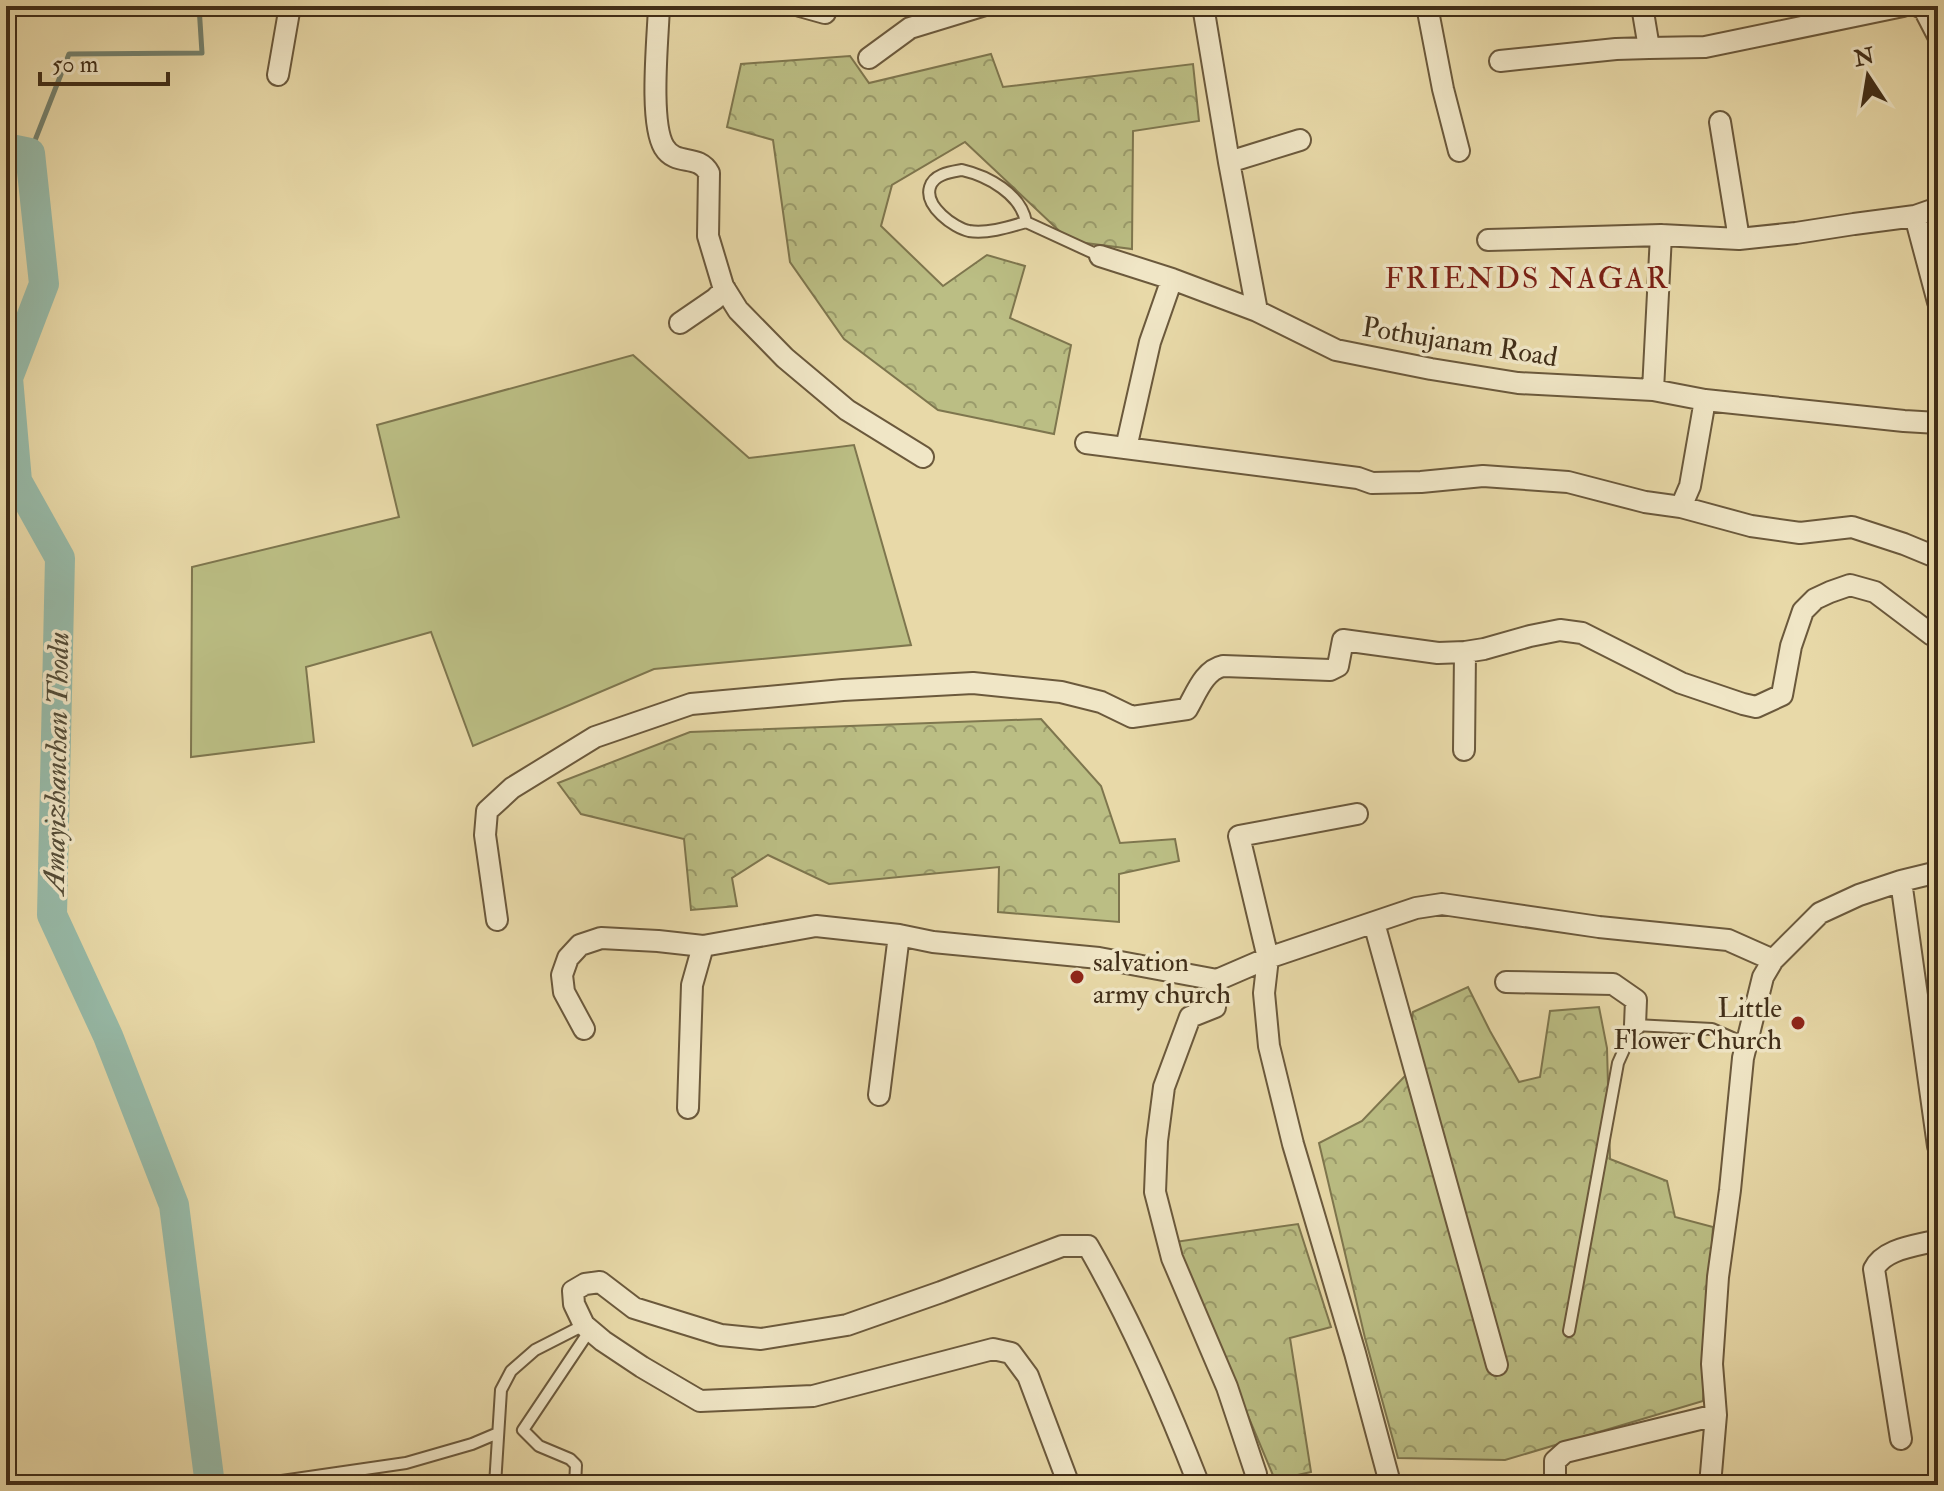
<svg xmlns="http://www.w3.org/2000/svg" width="1944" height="1491" font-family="'IM FELL Double Pica',serif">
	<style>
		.green { fill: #bbbe84; stroke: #7e764e; stroke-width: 2 }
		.forest { fill: url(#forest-crowns); stroke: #7e764e; stroke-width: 2 }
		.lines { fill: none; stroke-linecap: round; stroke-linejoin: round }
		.stream { stroke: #75826e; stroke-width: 5 }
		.river { stroke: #97baa8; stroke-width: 30 }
		.lane-casing { stroke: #6b593c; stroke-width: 14 }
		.street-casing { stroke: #6b593c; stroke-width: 24 }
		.lane { stroke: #f0e6c6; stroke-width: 10 }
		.street { stroke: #f0e6c6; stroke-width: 20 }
		.poi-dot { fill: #8f2418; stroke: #f0e6c6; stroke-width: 3 }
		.labels { text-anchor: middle; stroke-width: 7; stroke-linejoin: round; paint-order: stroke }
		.street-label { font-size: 28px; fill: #412e18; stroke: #f0e6c6 }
		.poi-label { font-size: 28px; fill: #412e18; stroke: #f0e6c6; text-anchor: start }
		.neighbourhood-label { font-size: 30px; letter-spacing: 2px; fill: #7a1f14; stroke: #f0e6c6 }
		.water-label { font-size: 30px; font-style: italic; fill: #524a35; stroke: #f0e6c6 }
	</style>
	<defs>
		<pattern id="forest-crowns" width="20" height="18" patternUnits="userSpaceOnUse" patternTransform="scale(2)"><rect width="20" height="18" fill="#bbbe84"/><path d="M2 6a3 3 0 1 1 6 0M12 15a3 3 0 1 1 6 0" fill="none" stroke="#9a9b6b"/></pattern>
	</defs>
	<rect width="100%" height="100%" fill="#e8d9a8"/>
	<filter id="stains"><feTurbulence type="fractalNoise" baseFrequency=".0025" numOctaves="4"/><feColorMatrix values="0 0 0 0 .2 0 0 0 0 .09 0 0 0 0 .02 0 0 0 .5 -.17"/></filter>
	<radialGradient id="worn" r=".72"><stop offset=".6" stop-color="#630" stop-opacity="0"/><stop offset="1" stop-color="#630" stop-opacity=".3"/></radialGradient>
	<path class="green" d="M633,355L749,458L854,445L911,645L654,669L473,746L431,632L306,667L314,742L191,757L192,567L399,517L377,425Z"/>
	<path class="forest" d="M991,54L1003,87L1193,64L1199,121L1133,131L1132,249L1070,241L965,142L892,185L881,226L943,286L987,255L1025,266L1010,318L1071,345L1054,434L938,410L844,339L790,262L773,140L727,127L741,64L850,56L869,83Z
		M1041,719L1101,786L1120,843L1175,839L1179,861L1119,874V922L998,912L999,867L829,884L768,855L732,878L737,906L691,910L684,839L581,814L558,783L690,732Z
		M1468,987L1490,1031L1519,1082L1540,1077L1550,1011L1599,1007L1607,1048L1610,1159L1667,1181L1675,1217L1713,1227L1703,1401L1505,1460L1398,1458L1365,1338L1319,1143L1362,1121L1405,1076L1413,1012Z
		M1298,1224L1331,1327L1290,1338L1311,1472L1275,1480L1175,1242Z"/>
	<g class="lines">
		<path class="stream" d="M30,153L69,54L202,53L199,6"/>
		<path class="river" d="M6,148L30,153L44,284L8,378L17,481L60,558L52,915L108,1036L174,1205L210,1485"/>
		<defs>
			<path id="lane" d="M962,170C988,176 1021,194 1026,222C1009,227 987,234 969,231C954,228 924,206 930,187C934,174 951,172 962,170Z
				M1026,222L1100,256
				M1569,1331L1618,1063L1635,1025L1712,1029L1746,1044
				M268,1483L406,1463L472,1444L498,1433
				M495,1485L501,1390L511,1371L535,1350L584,1325
				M575,1485L576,1465L570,1459L539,1446L523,1430L590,1330"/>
			<path id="street" d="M659,6C658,38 649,122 664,147C676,167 698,153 709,173L708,236L723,286L738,310L785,358L847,410L923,457
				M800,6L825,13
				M1203,6L1229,162L1257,311L1336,350L1431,369L1518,383L1653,390L1705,400L1904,421L1938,423
				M1427,6L1443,89L1459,151
				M1918,6L1924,9L1938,36
				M1649,48L1705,47L1903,6
				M869,58L910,28L982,6
				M1500,61L1616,49L1649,48L1642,6
				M278,75L290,6
				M1720,122L1739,239
				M1229,162L1300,140
				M1915,216L1938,302
				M1488,240L1661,235L1739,239L1796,233L1854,224L1915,216L1938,208
				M1100,256L1172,279L1257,311
				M680,323L715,299L725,289
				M1653,390L1661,235
				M1086,443L1358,478L1372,483L1421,482L1483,476L1568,482L1645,502L1681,507L1690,486L1705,400
				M1126,448L1150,342L1172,279
				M1681,507L1751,526L1800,533L1852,527L1904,544L1938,558
				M1464,750L1465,652
				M1357,814L1239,836L1268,958L1264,993L1269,1046L1293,1144L1355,1353L1390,1483
				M1901,881L1938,1146
				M497,920L485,835L487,811L512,788L595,737L691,704L843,690L973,683L1061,692L1101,702L1132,717L1187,709C1196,694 1204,670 1223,666L1330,670L1338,666L1343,640L1438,653L1465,652L1484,649L1530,636L1560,630L1582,633L1681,683L1743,704L1756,707L1782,695L1791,646L1803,611L1815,599L1830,592L1850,585L1875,592L1932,635L1938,634
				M1374,923L1497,1365
				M1506,982L1613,984L1636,1000L1635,1025
				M584,1029L564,992L562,975L568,958L580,945L601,938L658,941L703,946L816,926L899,935L933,942L1099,958L1217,980
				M879,1095L899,935
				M688,1108L692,985L703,946
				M1901,1439L1874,1269C1884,1248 1917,1246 1938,1240
				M1069,1485L1028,1376L1011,1353L993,1349L813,1396L700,1401L642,1367L603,1341L584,1325L574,1304L573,1291L585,1284L600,1282L634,1308L721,1335L761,1339L847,1325L941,1292L1062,1246H1088C1132,1322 1167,1403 1199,1485
				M1257,1485L1256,1474L1227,1387L1172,1258L1155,1192L1157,1141L1164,1087L1190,1017L1215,1007L1217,980L1268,958L1416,908L1442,904L1599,927L1728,940L1773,960
				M1555,1485V1461L1565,1452L1716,1415
				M1710,1485L1716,1415L1712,1364L1718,1277L1730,1190L1743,1058L1763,977L1773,960L1820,913L1859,895L1901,881L1938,872"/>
		</defs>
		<use href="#lane" class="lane-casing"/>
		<use href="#street" class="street-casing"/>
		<use href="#lane" class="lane"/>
		<use href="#street" class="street"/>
	</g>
	<g class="poi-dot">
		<circle cx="1077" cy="977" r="8"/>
		<circle cx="1798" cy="1023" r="8"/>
	</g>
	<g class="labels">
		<g class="street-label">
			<text transform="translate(1460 341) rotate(9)" y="10">Pothujanam Road</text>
		</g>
		<g class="poi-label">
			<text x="1093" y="971">salvation<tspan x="1093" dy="32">army church</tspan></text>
			<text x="1782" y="1017" text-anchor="end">Little<tspan x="1782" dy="32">Flower Church</tspan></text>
		</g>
		<g class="neighbourhood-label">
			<text x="1527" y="288">FRIENDS NAGAR</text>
		</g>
		<g class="water-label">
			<text transform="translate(56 763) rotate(-89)" y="10">Amayizhanchan Thodu</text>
		</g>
	</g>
	<rect width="1944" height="1491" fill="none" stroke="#e8d9a8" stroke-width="32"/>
	<rect x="8" y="8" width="1928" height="1475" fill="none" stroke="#412e18" stroke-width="4"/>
	<rect x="16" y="16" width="1912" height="1459" fill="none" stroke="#412e18" stroke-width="2"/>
	<g transform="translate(1868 76) rotate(348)" stroke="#f0e6c6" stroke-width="6" paint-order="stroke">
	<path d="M0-6L14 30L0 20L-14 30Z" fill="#412e18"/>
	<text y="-12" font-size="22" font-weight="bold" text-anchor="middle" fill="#412e18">N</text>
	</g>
	<path d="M40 72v12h128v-12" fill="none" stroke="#412e18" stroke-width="4"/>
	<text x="52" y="72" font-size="24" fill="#412e18" stroke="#f0e6c6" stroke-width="6" paint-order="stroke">50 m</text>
	<rect width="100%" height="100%" filter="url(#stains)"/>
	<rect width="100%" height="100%" fill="url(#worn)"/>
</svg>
